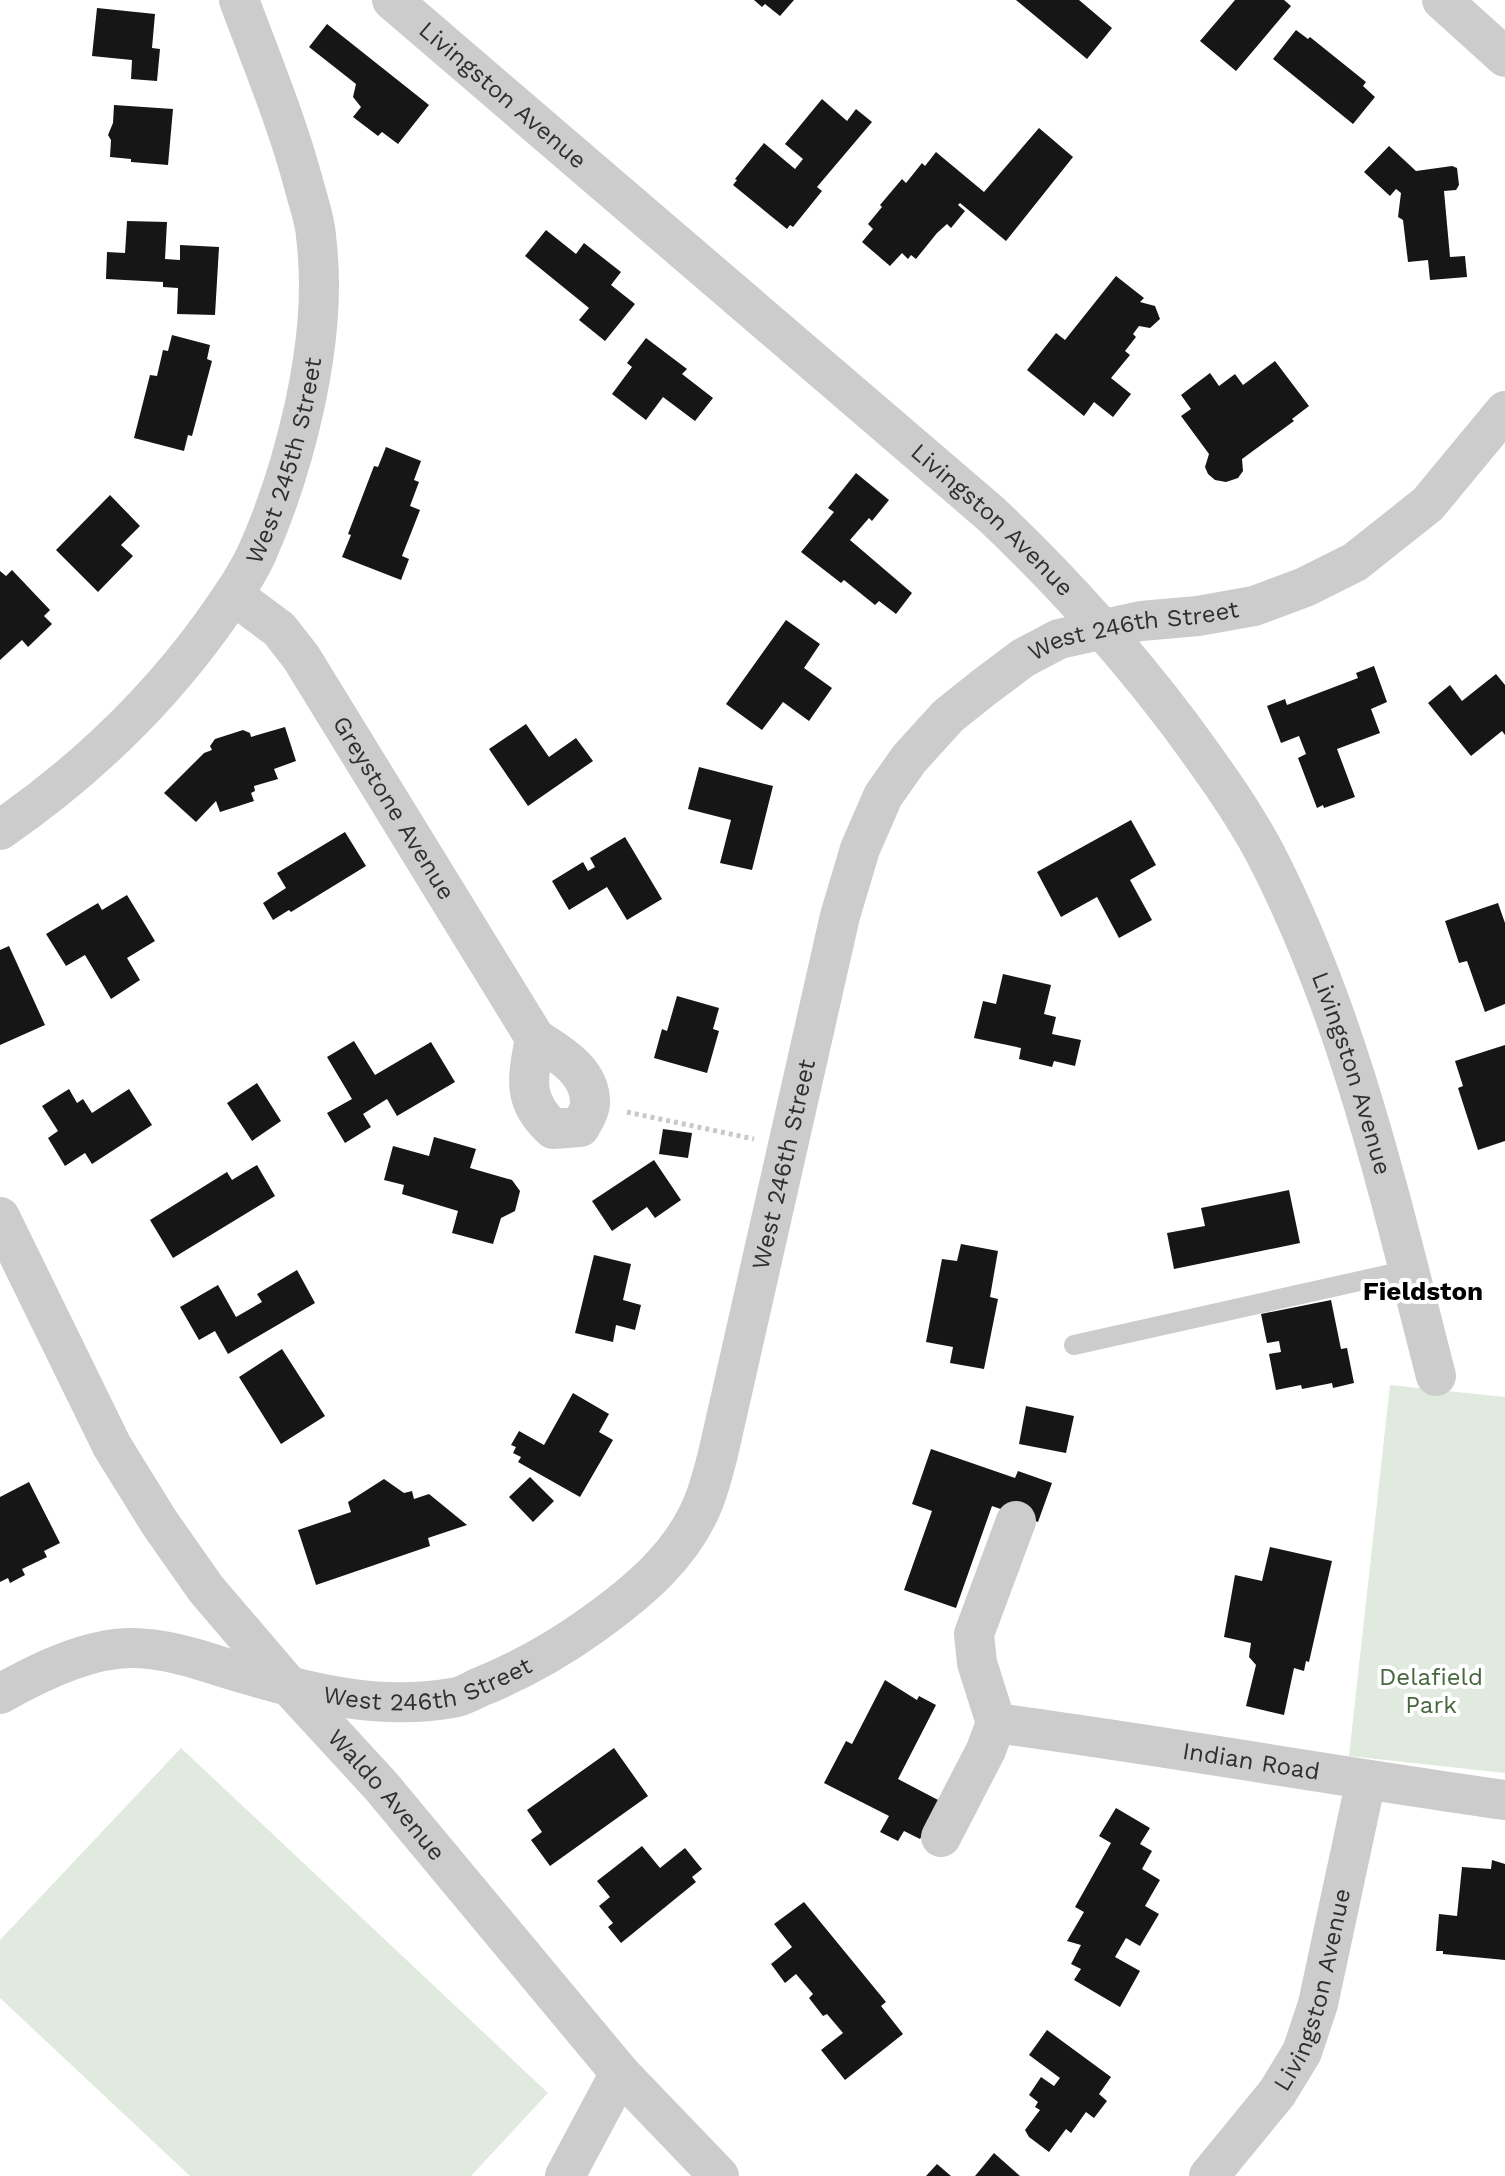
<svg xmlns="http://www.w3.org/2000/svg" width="1505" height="2176" font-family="'Work Sans',sans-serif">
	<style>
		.green { fill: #e1eade }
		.building { fill: #161616 }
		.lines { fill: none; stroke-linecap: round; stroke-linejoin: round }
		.path { stroke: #c9c9c9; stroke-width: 5; stroke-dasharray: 4 4; stroke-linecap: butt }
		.lane { stroke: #ccc; stroke-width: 20 }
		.street { stroke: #ccc; stroke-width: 40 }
		.labels { text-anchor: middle; stroke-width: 8; stroke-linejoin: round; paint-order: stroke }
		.street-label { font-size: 24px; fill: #2f2f2f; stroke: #fff }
		.park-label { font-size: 24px; fill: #486640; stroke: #fff }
		.neighbourhood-label { font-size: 26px; font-weight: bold; fill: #000; stroke: #fff }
	</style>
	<rect width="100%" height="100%" fill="#fff"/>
	<path class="green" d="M1390,1385L1505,1397V1773L1349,1756Z
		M181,1748L548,2093L471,2176H190L0,1998V1940Z"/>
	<path class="building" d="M754,0H794L780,16L765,4L762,7Z
		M1016,0H1079L1112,28L1087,59Z
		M1235,0H1284L1291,6L1236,71L1200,41Z
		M97,8L155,14L152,48L160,49L157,81L131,79L132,60L92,56Z
		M327,24L429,105L398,144L382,132L378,136L353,117L361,107L353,97L356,84L309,47Z
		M1296,30L1308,39L1310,37L1366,82L1363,86L1375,97L1353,124L1273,59Z
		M822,99L847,121L856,109L872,122L817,187L822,191L793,227L790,225L787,229L733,185L737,180L735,179L764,143L795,169L803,159L785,144Z
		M114,105L173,109L168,165L131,162V159L110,157L111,140L108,135L113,123Z
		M1039,128L1073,157L1006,241L960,203L958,205L965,211L951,228L947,224L937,233L916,259L911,255L908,259L902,253L890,266L862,242L873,229L868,224L882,207L880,205L902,179L906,183L922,163L925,166L936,152L984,192Z
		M1389,146L1416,171L1452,166L1457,168L1459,185L1456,190L1444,191L1450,257L1465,256L1467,277L1430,280L1428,260L1408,262L1403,220L1398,217L1401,193L1396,189L1390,196L1364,172Z
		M127,221L167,222L165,259L180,260V245L219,247L215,315L177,314L178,288L163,287V282L106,279L107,252L125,253Z
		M546,230L576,254L584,243L621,272L611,285L635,304L605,341L579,320L589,308L525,256Z
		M1116,276L1144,298L1140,302L1155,306L1160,319L1150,328L1139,326L1133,334L1136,337L1125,351L1130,355L1111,378L1131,394L1113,417L1094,402L1084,416L1027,370L1056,333L1065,340Z
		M172,335L210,345L207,359L212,361L192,436L188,435L184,451L134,438L150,375L157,376L163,350L168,351Z
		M646,338L687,369L682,374L713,398L695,421L663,397L646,420L612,394L632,367L627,363Z
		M1275,361L1309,406L1292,419L1294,421L1242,459L1243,471L1238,478L1226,482L1215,480L1208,474L1205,467L1209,454L1181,416L1191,409L1181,395L1210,373L1219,386L1235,374L1243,385Z
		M386,447L421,461L414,480L419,482L410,506L420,510L402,556L409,559L401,580L342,557L351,535L348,534L374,466L378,467Z
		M856,473L889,500L872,521L869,518L850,540L912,593L896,614L879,601L875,605L844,580L841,583L801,552L834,512L828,508Z
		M110,495L140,526L121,545L133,556L98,592L56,550Z
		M12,570L50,610L44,616L52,624L28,647L22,640L0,660V571L6,576Z
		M786,620L820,644L804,668L832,688L809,721L783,702L762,730L726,704Z
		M1374,666L1387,702L1371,709L1380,733L1337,749L1355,797L1324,808L1323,805L1317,808L1298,758L1306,754L1299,736L1281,743L1267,706L1285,699L1287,705L1358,678L1356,673Z
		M1496,674L1505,685V735L1502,731L1471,756L1428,703L1450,685L1462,701Z
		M526,724L549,757L576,738L593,761L528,806L489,749Z
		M285,727L296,761L274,769L278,779L254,786L255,791L251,793L254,801L220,812L216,801L196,822L164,793L204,753L212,750L210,746L215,739L243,730L250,733L251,737Z
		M699,767L773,786L752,870L720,863L731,820L688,809Z
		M1131,820L1156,865L1130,880L1152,920L1119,938L1097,897L1061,917L1037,872Z
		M345,832L366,866L291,912L289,910L273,920L263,903L286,888L277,873Z
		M625,837L662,899L627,920L607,887L569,910L552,881L583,862L588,871L595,867L590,858Z
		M127,895L155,941L127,958L140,980L111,999L85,955L66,966L46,934L98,903L102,910Z
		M1498,903L1505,923V1004L1485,1012L1467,961L1459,963L1445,921Z
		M9,946L45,1025L0,1045V950Z
		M1003,974L1051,985L1044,1014L1056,1017L1052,1034L1081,1040L1075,1066L1054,1061L1052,1067L1019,1059L1021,1048L974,1038L983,1001L996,1004Z
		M677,996L719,1008L713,1029L719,1031L707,1073L654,1058L662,1029L667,1031Z
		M354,1041L375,1075L431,1042L455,1082L397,1116L387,1099L363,1114L371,1127L345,1143L327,1113L352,1099L327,1057Z
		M1505,1045V1141L1478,1150L1458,1088L1463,1086L1455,1061Z
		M257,1083L281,1121L252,1141L227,1103Z
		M69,1089L77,1103L83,1099L92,1113L129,1089L152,1125L92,1164L85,1153L65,1166L48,1138L58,1131L42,1106Z
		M663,1129L692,1133L688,1158L659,1154Z
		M434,1137L476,1149L470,1168L512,1180L520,1191L515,1211L501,1218L493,1244L452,1233L458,1211L402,1194L404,1185L384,1180L393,1146L429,1156Z
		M654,1160L681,1200L655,1218L647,1207L612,1231L592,1201Z
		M257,1165L275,1196L173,1258L150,1220L227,1172L232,1180Z
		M1289,1190L1300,1243L1174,1269L1167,1233L1205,1226L1201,1208Z
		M961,1244L998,1251L990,1297L998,1299L984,1369L950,1363L953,1347L926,1342L942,1259L957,1261Z
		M594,1255L631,1264L623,1300L641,1305L635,1330L616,1325L613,1342L575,1333Z
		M297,1270L315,1303L228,1354L215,1331L199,1340L180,1307L218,1285L236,1317L262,1302L257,1294Z
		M1331,1300L1341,1349L1347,1348L1354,1383L1333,1388L1332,1383L1302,1389L1301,1385L1276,1390L1269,1354L1281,1352L1279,1341L1267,1343L1261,1314Z
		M282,1349L325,1416L281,1444L239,1377Z
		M573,1393L609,1414L599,1432L613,1440L580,1497L518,1462L521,1457L513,1453L516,1447L511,1445L519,1431L544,1445Z
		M1026,1406L1074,1416L1066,1453L1019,1444Z
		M931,1449L1015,1478L1018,1471L1052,1483L1038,1522L992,1506L956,1608L904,1590L932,1511L912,1504Z
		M530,1477L554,1501L533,1522L509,1497Z
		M384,1479L404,1493L412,1491L414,1499L429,1494L467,1525L428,1538L430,1546L316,1585L298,1530L351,1512L348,1502Z
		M29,1482L60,1543L44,1551L47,1557L22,1569L25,1575L10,1583L8,1578L0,1582V1497Z
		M1270,1547L1332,1561L1309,1662L1306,1661L1304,1671L1294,1668L1284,1715L1246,1706L1256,1665L1249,1657L1251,1643L1224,1637L1235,1575L1262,1581Z
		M885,1680L917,1700L919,1696L936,1705L898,1779L940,1801L920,1839L904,1831L898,1841L880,1832L889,1816L824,1783L846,1741L852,1744Z
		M614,1748L648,1796L550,1866L531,1840L542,1832L527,1810Z
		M1116,1808L1150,1828L1140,1844L1152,1851L1142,1869L1160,1880L1145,1906L1159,1914L1140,1946L1126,1938L1115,1957L1140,1971L1120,2007L1074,1980L1081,1969L1071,1964L1081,1945L1067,1941L1084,1912L1075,1907L1111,1843L1099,1836Z
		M642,1846L660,1868L685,1848L702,1869L692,1877L696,1882L621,1943L608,1927L613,1923L599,1906L610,1897L597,1881Z
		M1492,1860L1505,1864V1960L1443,1954V1951H1436L1439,1914L1457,1916L1462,1867L1491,1869Z
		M804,1902L886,2002L881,2006L903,2034L845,2080L821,2050L843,2033L827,2014L823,2016L809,1998L813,1994L796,1974L785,1983L771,1964L792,1947L774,1924Z
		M1047,2030L1111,2077L1099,2094L1107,2101L1094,2118L1086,2112L1071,2133L1066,2129L1049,2152L1029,2137L1025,2130L1040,2110L1035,2107L1038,2102L1029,2095L1041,2077L1054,2086L1060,2078L1029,2055Z
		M994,2153L1020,2176H975Z
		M937,2164L951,2176H926Z"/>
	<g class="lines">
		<path class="path" d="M627,1112L754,1139"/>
		<path class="lane" d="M1074,1345L1409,1270"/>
		<g class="street">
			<path id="s1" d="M392,0L991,514C1062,581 1123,649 1181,726C1211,767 1241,808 1265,853C1350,1017 1390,1198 1436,1376"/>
			<path d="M1442,0L1505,57"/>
			<path id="s2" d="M233,595L279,629L301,657L535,1038C558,1053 591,1071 590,1103C590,1110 584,1120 580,1127L553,1129C521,1100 528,1077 535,1038"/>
			<path id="s3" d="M0,830C81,774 154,705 212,625C228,602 245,579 257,553C278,506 294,454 305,404C317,347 323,293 316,236C315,220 309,204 305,189C288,124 262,62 239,0"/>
			<path id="s4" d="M0,1217L112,1446L159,1522L206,1589L289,1686L381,1786L620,2073L719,2176"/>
			<path id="s5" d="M0,1694C37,1673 87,1648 131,1648C172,1648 210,1664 249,1675C316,1695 382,1710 452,1698C462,1697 471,1691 480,1687C520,1671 557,1650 592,1625C638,1592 683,1555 704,1501C710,1486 714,1469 718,1454L840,916L860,849L883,796L909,759L948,716L983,688L1023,658L1059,639L1141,621L1198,616L1254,606L1305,587L1355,562L1428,504L1505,411"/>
			<path id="s6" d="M996,1723C1166,1746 1335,1776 1505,1800"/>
			<path d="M941,1837L986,1750L996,1723L977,1663L974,1634L1016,1521"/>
			<path d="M565,2176L620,2073"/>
			<path id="s7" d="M1209,2176L1277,2093L1302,2052L1318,2004L1366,1780"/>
		</g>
	</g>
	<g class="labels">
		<g class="street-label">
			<text dy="8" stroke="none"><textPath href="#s1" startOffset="146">Livingston Avenue</textPath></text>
			<text dy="8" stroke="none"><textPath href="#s3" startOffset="478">West 245th Street</textPath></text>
			<text dy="8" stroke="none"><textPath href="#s1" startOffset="794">Livingston Avenue</textPath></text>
			<text dy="8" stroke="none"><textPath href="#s5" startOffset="1838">West 246th Street</textPath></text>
			<text dy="8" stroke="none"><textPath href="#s2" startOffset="270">Greystone Avenue</textPath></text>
			<text dy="8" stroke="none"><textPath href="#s1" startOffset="1464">Livingston Avenue</textPath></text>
			<text dy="8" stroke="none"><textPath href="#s5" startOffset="1142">West 246th Street</textPath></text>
			<text dy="8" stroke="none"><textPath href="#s5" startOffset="446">West 246th Street</textPath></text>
			<text dy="8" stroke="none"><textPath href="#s6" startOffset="258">Indian Road</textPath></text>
			<text dy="8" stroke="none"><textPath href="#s4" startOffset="700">Waldo Avenue</textPath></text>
			<text dy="8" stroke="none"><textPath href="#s7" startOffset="218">Livingston Avenue</textPath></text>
		</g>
		<g class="park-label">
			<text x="1431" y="1685">Delafield<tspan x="1431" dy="28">Park</tspan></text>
		</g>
		<g class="neighbourhood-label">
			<text x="1423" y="1300">Fieldston</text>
		</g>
	</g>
</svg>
